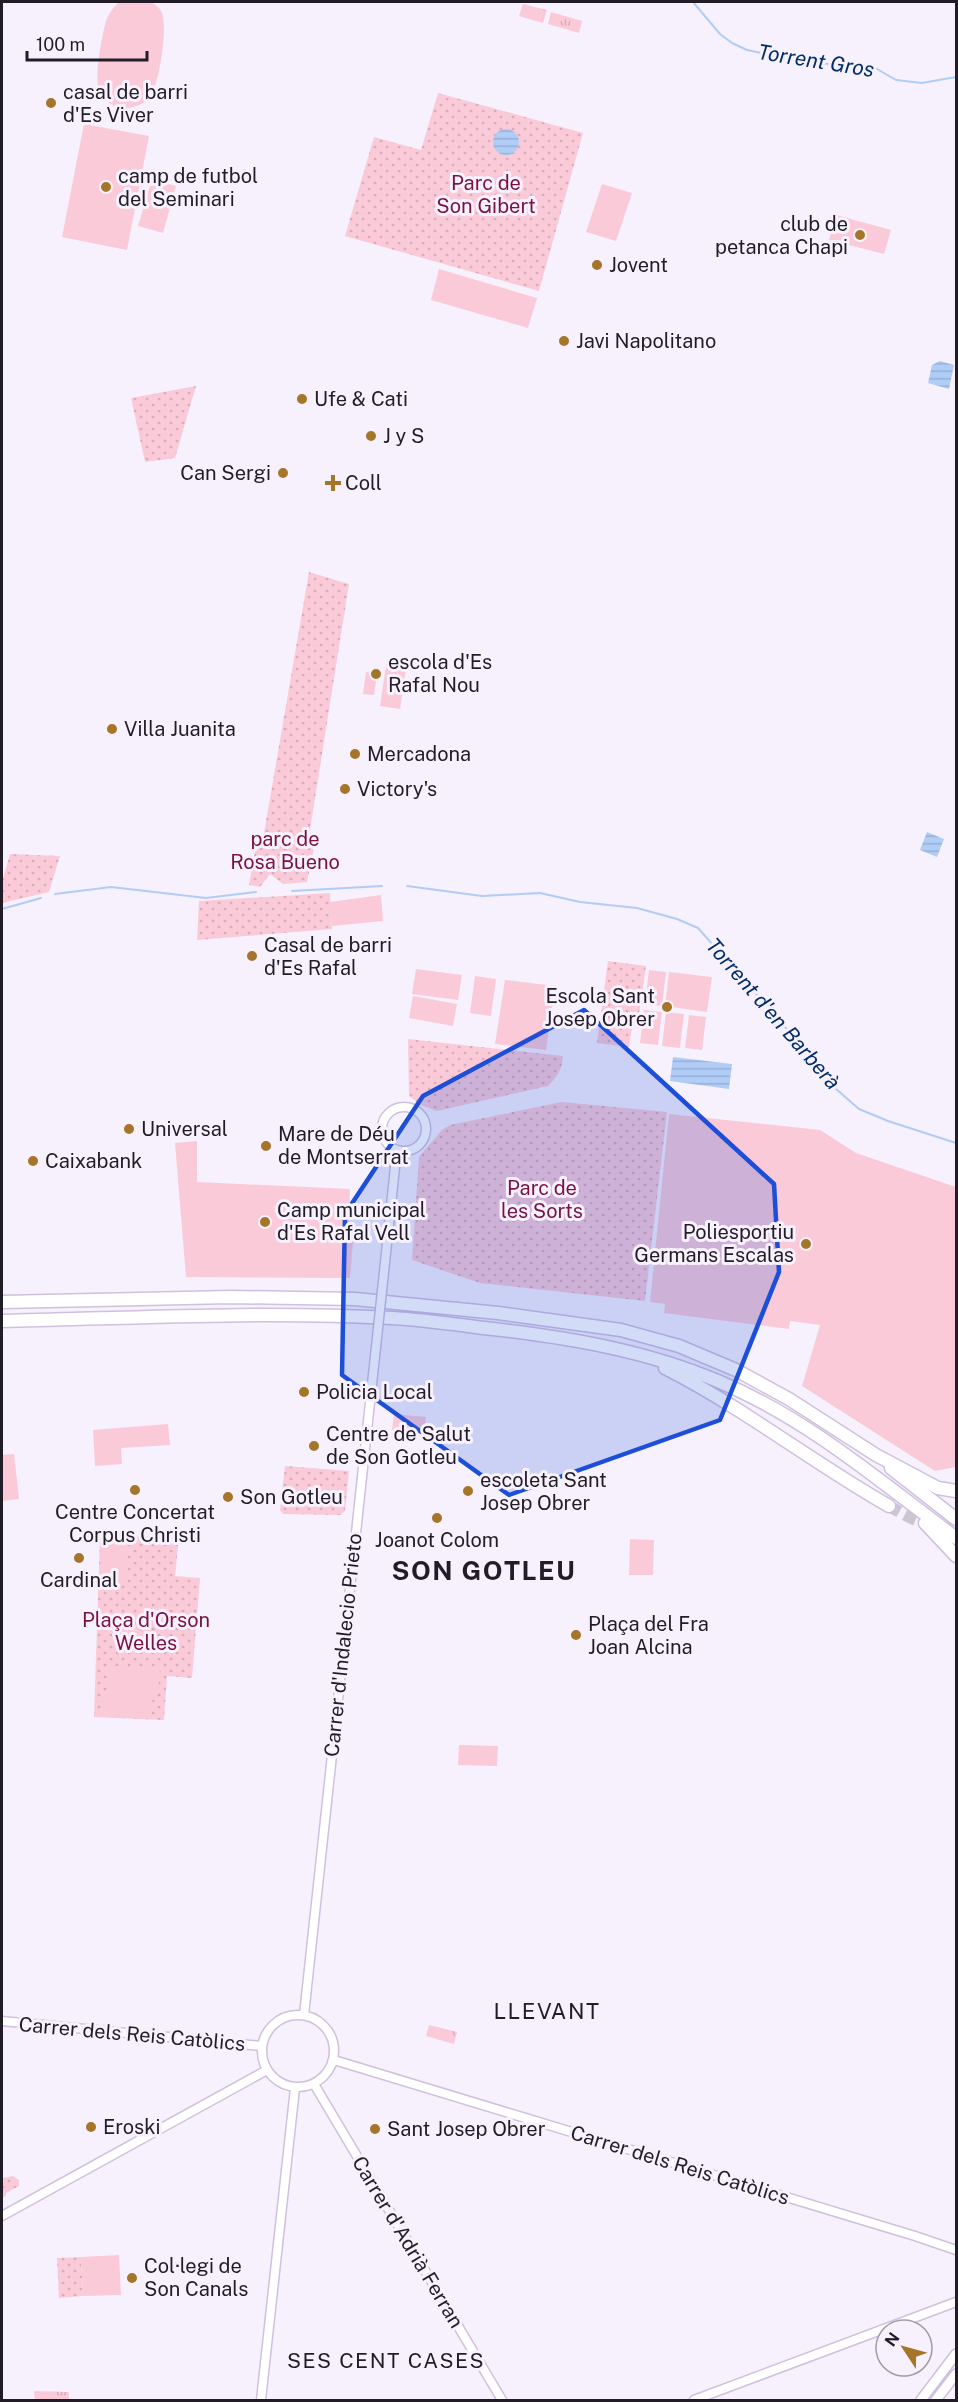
<svg xmlns="http://www.w3.org/2000/svg" width="958" height="2402" font-family="'Public Sans',sans-serif">
	<style>
		.grass { fill: url(#grass-tufts) }
		.park { fill: url(#park-dots) }
		.pitch { fill: #fbcad8 }
		.water { fill: url(#water-rules) }
		.lines { fill: none; stroke-linecap: round; stroke-linejoin: round }
		.stream { stroke: #b0cdf7; stroke-width: 2 }
		.motorway-tunnel { stroke: #ccc6d2; stroke-width: 12; stroke-dasharray: 12 6; stroke-linecap: butt }
		.tertiary-casing { stroke: #d0c0df; stroke-width: 11 }
		.secondary-casing { stroke: #d0c0df; stroke-width: 12 }
		.motorway-casing { stroke: #d0c0df; stroke-width: 15 }
		.tertiary { stroke: #fff; stroke-width: 8 }
		.secondary { stroke: #fff; stroke-width: 9 }
		.motorway { stroke: #fff; stroke-width: 12 }
		.tertiary-bridge-casing { stroke: #d0c0df; stroke-width: 11; stroke-linecap: butt }
		.tertiary-bridge { stroke: #fff; stroke-width: 8 }
		.marked { fill: #1d4ed8; fill-opacity: 0.2; stroke: #1d4ed8; stroke-width: 4.5; stroke-linejoin: round }
		.poi-dot { fill: #a57529; stroke: #f7f0fd; stroke-width: 2 }
		.labels { text-anchor: middle; stroke-width: 6; stroke-linejoin: round; paint-order: stroke }
		.poi-label { font-size: 20px; fill: #221c27; stroke: #f7f0fd; text-anchor: start }
		.park-label { font-size: 20px; fill: #791141; stroke: #f7f0fd }
		.street-label { font-size: 20px; fill: #221c27; stroke: #f7f0fd }
		.water-label { font-size: 21px; font-style: italic; fill: #012d68; stroke: #f7f0fd }
		.neighbourhood-label { font-size: 21px; letter-spacing: 1.5px; fill: #221c27; stroke: #f7f0fd }
		.quarter-label { font-size: 22px; letter-spacing: 1.5px; fill: #221c27; stroke: #f7f0fd }
		.district-label { font-size: 26px; font-weight: bold; letter-spacing: 1.5px; fill: #221c27; stroke: #f7f0fd }
	</style>
	<defs>
		<pattern id="grass-tufts" width="24" height="20" patternUnits="userSpaceOnUse" patternTransform="scale(1.5)"><rect width="24" height="20" fill="#fbcad8"/><path d="M3 7l-1-3M5 7V3M7 7l1-3M15 17l-1-3M17 17v-4M19 17l1-3" fill="none" stroke="#d7adb9"/></pattern>
		<pattern id="park-dots" width="8" height="8" patternUnits="userSpaceOnUse" patternTransform="scale(1.5)"><rect width="8" height="8" fill="#fbcad8"/><path d="M2 2h.1M6 6h.1" fill="none" stroke="#d7adb9" stroke-width="1.8" stroke-linecap="round"/></pattern>
		<pattern id="water-rules" width="6" height="5" patternUnits="userSpaceOnUse" patternTransform="scale(1.5)"><rect width="6" height="5" fill="#b0cdf7"/><path d="M0 2.5h6" fill="none" stroke="#97afd4"/></pattern>
	</defs>
	<rect width="100%" height="100%" fill="#f7f0fd"/>
	<path class="grass" d="M523,4L547,10L543,23L519,16Z
		M551,12L582,21L579,33L548,24Z
		M429,2025L457,2032L454,2044L426,2036Z
		M34,2391L69,2392V2400H35Z"/>
	<path class="park" d="M438,93L583,133L539,291L345,236L374,137L421,150Z
		M196,386L175,458L145,462L131,398Z
		M309,572L349,584L309,836L315,842L307,882L283,884L270,874L260,887L249,885L257,840L264,833Z
		M10,854L60,856L49,892L2,903V882Z
		M330,893L332,929L197,940L199,901Z
		M608,961L646,966L638,1021L633,1020L629,1047L597,1043Z
		M408,1039L563,1056C562,1069 558,1076 548,1086L437,1111L421,1105L409,1096Z
		M562,1102L667,1112L645,1301L480,1283L412,1260L419,1157L442,1130L450,1125Z
		M285,1466L349,1471L345,1511L340,1515L283,1514L280,1510Z
		M179,1536L175,1576L200,1578L192,1678L167,1676L164,1720L94,1717L100,1537Z
		M13,2176L19,2180V2186L6,2193V2195L2,2199V2178Z
		M81,2257L83,2296L59,2298L57,2258Z"/>
	<path class="pitch" d="M119,2C127,1 143,0 151,2C153,3 160,8 161,11C169,23 159,90 148,100C141,105 131,109 122,108C114,108 104,100 100,93C93,82 102,35 106,21C109,13 113,8 119,2Z
		M84,124L149,136L127,250L62,237Z
		M152,179L176,186L163,233L138,226Z
		M602,184L632,193L616,241L586,232Z
		M836,215L891,230L884,254L829,240Z
		M439,269L537,298L528,328L431,300Z
		M386,666L406,669L400,709L380,706Z
		M366,672L377,674L374,695L363,694Z
		M381,895L383,921L332,926L330,902Z
		M416,969L462,975L458,1000L412,994Z
		M649,970L666,972L662,1006L645,1004Z
		M669,972L712,977L707,1012L665,1006Z
		M475,976L496,979L491,1016L470,1013Z
		M505,980L555,986L546,1050L495,1044Z
		M413,996L457,1004L453,1026L409,1018Z
		M644,1010L662,1012L658,1045L640,1043Z
		M666,1012L684,1014L680,1048L662,1046Z
		M689,1015L706,1017L702,1050L685,1048Z
		M669,1114L820,1130L856,1153L956,1187V1467L935,1471L802,1386L820,1325L790,1321L789,1329L664,1313L665,1304L650,1302Z
		M197,1141V1182L350,1189L348,1241L353,1242L350,1278L186,1277L175,1143Z
		M394,1414L426,1417L424,1434L392,1430Z
		M168,1424L170,1445L121,1448L122,1464L95,1466L93,1430Z
		M14,1454L19,1499L2,1501V1455Z
		M630,1539L654,1540L653,1575H629Z
		M128,1540V1580H102V1541Z
		M110,1666L160,1668L158,1693L153,1694L151,1719L103,1716L105,1691L108,1690Z
		M459,1745L498,1746L497,1766L458,1765Z
		M119,2255L121,2295L83,2296L81,2257Z"/>
	<path class="water" d="M493 142a13 13 0 1 1 26 0a13 13 0 1 1-26 0Z
		M940,361L954,365L949,389L928,383L932,365Z
		M927,832L944,839L937,857L920,850Z
		M673,1057L732,1064L729,1089L670,1081Z"/>
	<g class="lines">
		<path class="stream" d="M693,2L720,34L732,43L747,50L800,61L877,69L896,80L922,83L956,77
			M407,886L482,896L540,893L580,902L637,908L677,919L698,928L786,1028L820,1075L859,1109L888,1121L956,1143
			M292,891L382,886
			M55,894L111,887L206,898L256,892
			M2,909L41,898"/>
		<path class="motorway-tunnel" d="M889,1506C909,1517 933,1532 956,1526"/>
		<defs>
			<path id="tertiary" d="M382 1129a22 22 0 1 1 44 0a22 22 0 1 1-44 0Z
				M384,1272L395,1167L391,1148
				M262 2051a36 36 0 1 1 72 0a36 36 0 1 1-72 0Z
				M304,2015L376,1347
				M2,2021L262,2046
				M334,2060L915,2236L956,2250
				M314,2084L502,2400
				M2,2216L267,2070
				M261,2400L295,2088
				M694,2400L956,2302"/>
			<path id="secondary" d="M921,2400L956,2354
				M936,2400L956,2374"/>
			<path id="motorway" d="M2,1302L231,1297L355,1299L498,1313L621,1330L679,1346L736,1370L789,1399L876,1455L938,1488L956,1491
				M2,1321C132,1318 262,1311 392,1318C426,1320 460,1325 493,1329C571,1338 648,1351 720,1382C808,1419 881,1482 956,1538
				M665,1368C744,1408 813,1463 889,1506
				M891,1468L956,1519
				M925,1523L956,1556"/>
		</defs>
		<use href="#tertiary" class="tertiary-casing"/>
		<use href="#secondary" class="secondary-casing"/>
		<use href="#motorway" class="motorway-casing"/>
		<use href="#tertiary" class="tertiary"/>
		<use href="#secondary" class="secondary"/>
		<use href="#motorway" class="motorway"/>
		<defs>
			<path id="tertiary-bridge" d="M376,1347L384,1272"/>
		</defs>
		<use href="#tertiary-bridge" class="tertiary-bridge-casing"/>
		<use href="#tertiary-bridge" class="tertiary-bridge"/>
	</g>
	<path class="marked" d="M584,1010L774,1184L779,1272L720,1420L509,1495L342,1375L345,1214L423,1096Z"/>
	<g class="poi-dot">
		<circle cx="51" cy="103" r="6"/>
		<circle cx="106" cy="187" r="6"/>
		<circle cx="860" cy="235" r="6"/>
		<circle cx="597" cy="265" r="6"/>
		<circle cx="564" cy="341" r="6"/>
		<circle cx="302" cy="399" r="6"/>
		<circle cx="371" cy="436" r="6"/>
		<circle cx="283" cy="473" r="6"/>
		<path d="M330 474h6v6h6v6h-6v6h-6v-6h-6v-6h6z"/>
		<circle cx="376" cy="674" r="6"/>
		<circle cx="112" cy="729" r="6"/>
		<circle cx="355" cy="754" r="6"/>
		<circle cx="345" cy="789" r="6"/>
		<circle cx="252" cy="956" r="6"/>
		<circle cx="667" cy="1007" r="6"/>
		<circle cx="129" cy="1129" r="6"/>
		<circle cx="266" cy="1146" r="6"/>
		<circle cx="33" cy="1161" r="6"/>
		<circle cx="265" cy="1222" r="6"/>
		<circle cx="806" cy="1244" r="6"/>
		<circle cx="304" cy="1392" r="6"/>
		<circle cx="314" cy="1446" r="6"/>
		<circle cx="135" cy="1490" r="6"/>
		<circle cx="468" cy="1491" r="6"/>
		<circle cx="228" cy="1497" r="6"/>
		<circle cx="437" cy="1518" r="6"/>
		<circle cx="79" cy="1558" r="6"/>
		<circle cx="576" cy="1635" r="6"/>
		<circle cx="91" cy="2127" r="6"/>
		<circle cx="375" cy="2129" r="6"/>
		<circle cx="132" cy="2278" r="6"/>
	</g>
	<g class="labels">
		<g class="poi-label">
			<text x="63" y="99">casal de barri<tspan x="63" dy="23">d'Es Viver</tspan></text>
			<text x="118" y="183">camp de futbol<tspan x="118" dy="23">del Seminari</tspan></text>
			<text x="848" y="231" text-anchor="end">club de<tspan x="848" dy="23">petanca Chapi</tspan></text>
			<text x="609" y="272">Jovent</text>
			<text x="576" y="348">Javi Napolitano</text>
			<text x="314" y="406">Ufe &amp; Cati</text>
			<text x="383" y="443">J y S</text>
			<text x="271" y="480" text-anchor="end">Can Sergi</text>
			<text x="345" y="490">Coll</text>
			<text x="388" y="669">escola d'Es<tspan x="388" dy="23">Rafal Nou</tspan></text>
			<text x="124" y="736">Villa Juanita</text>
			<text x="367" y="761">Mercadona</text>
			<text x="357" y="796">Victory's</text>
			<text x="264" y="952">Casal de barri<tspan x="264" dy="23">d'Es Rafal</tspan></text>
			<text x="655" y="1003" text-anchor="end">Escola Sant<tspan x="655" dy="23">Josep Obrer</tspan></text>
			<text x="141" y="1136">Universal</text>
			<text x="278" y="1141">Mare de Déu<tspan x="278" dy="23">de Montserrat</tspan></text>
			<text x="45" y="1168">Caixabank</text>
			<text x="277" y="1217">Camp municipal<tspan x="277" dy="23">d'Es Rafal Vell</tspan></text>
			<text x="794" y="1239" text-anchor="end">Poliesportiu<tspan x="794" dy="23">Germans Escalas</tspan></text>
			<text x="316" y="1399">Policia Local</text>
			<text x="326" y="1441">Centre de Salut<tspan x="326" dy="23">de Son Gotleu</tspan></text>
			<text x="480" y="1487">escoleta Sant<tspan x="480" dy="23">Josep Obrer</tspan></text>
			<text x="240" y="1504">Son Gotleu</text>
			<text x="135" y="1519" text-anchor="middle">Centre Concertat<tspan x="135" dy="23">Corpus Christi</tspan></text>
			<text x="437" y="1547" text-anchor="middle">Joanot Colom</text>
			<text x="79" y="1587" text-anchor="middle">Cardinal</text>
			<text x="588" y="1631">Plaça del Fra<tspan x="588" dy="23">Joan Alcina</tspan></text>
			<text x="103" y="2134">Eroski</text>
			<text x="387" y="2136">Sant Josep Obrer</text>
			<text x="144" y="2273">Col·legi de<tspan x="144" dy="23">Son Canals</tspan></text>
		</g>
		<g class="park-label">
			<text x="486" y="190">Parc de<tspan x="486" dy="23">Son Gibert</tspan></text>
			<text x="285" y="846">parc de<tspan x="285" dy="23">Rosa Bueno</tspan></text>
			<text x="542" y="1195">Parc de<tspan x="542" dy="23">les Sorts</tspan></text>
			<text x="146" y="1627">Plaça d'Orson<tspan x="146" dy="23">Welles</tspan></text>
		</g>
		<g class="street-label">
			<text transform="translate(343 1645) rotate(-84)" y="7">Carrer d'Indalecio Prieto</text>
			<text transform="translate(132 2034) rotate(5)" y="7">Carrer dels Reis Catòlics</text>
			<text transform="translate(680 2165) rotate(17)" y="7">Carrer dels Reis Catòlics</text>
			<text transform="translate(408 2242) rotate(59)" y="7">Carrer d'Adrià Ferran</text>
		</g>
		<g class="water-label">
			<text transform="translate(816 61) rotate(9)" y="7">Torrent Gros</text>
			<text transform="translate(773 1014) rotate(49)" y="7">Torrent d'en Barberà</text>
		</g>
		<g class="neighbourhood-label">
			<text x="386" y="2368">SES CENT CASES</text>
		</g>
		<g class="quarter-label">
			<text x="547" y="2019">LLEVANT</text>
		</g>
		<g class="district-label">
			<text x="484" y="1580">SON GOTLEU</text>
		</g>
	</g>
	<rect width="958" height="2402" fill="none" stroke="#221c27" stroke-width="6"/>
	<g transform="translate(904 2348) rotate(306)"><circle r="28" fill="#f7f0fd" stroke="#a29ba7" stroke-width="1.5"/>
	<path d="M0-4.5L10 22L0 15L-10 22Z" fill="#a57529"/>
	<text y="-9" font-size="16" font-weight="bold" text-anchor="middle" fill="#221c27">N</text>
	</g>
	<path d="M27 51v9h120v-9" fill="none" stroke="#221c27" stroke-width="3"/>
	<text x="36" y="51" font-size="18" fill="#221c27" stroke="#f7f0fd" stroke-width="4.5" paint-order="stroke">100 m</text>
</svg>
